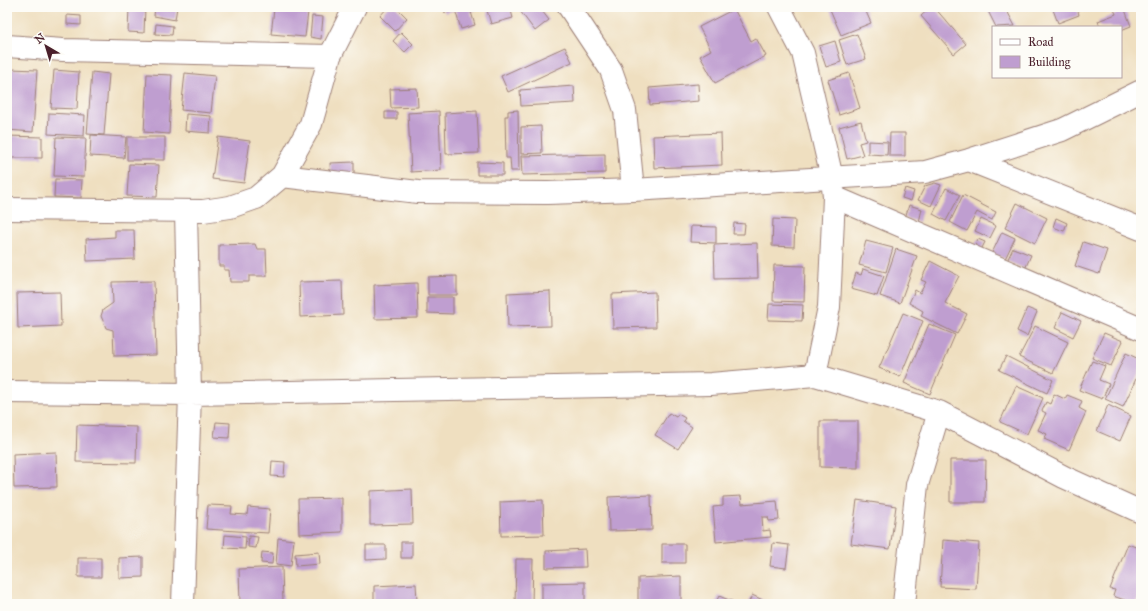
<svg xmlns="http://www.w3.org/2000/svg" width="1148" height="611" font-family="'IM FELL Great Primer',serif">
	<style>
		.building { fill: #bf9ed0 }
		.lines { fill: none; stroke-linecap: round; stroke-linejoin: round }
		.minor-casing { stroke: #9c7f76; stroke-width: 24 }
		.minor { stroke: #fff; stroke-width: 22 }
	</style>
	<rect width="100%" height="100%" fill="#fdfcf7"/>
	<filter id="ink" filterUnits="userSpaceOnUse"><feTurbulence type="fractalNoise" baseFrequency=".025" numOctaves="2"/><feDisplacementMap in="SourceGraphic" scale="8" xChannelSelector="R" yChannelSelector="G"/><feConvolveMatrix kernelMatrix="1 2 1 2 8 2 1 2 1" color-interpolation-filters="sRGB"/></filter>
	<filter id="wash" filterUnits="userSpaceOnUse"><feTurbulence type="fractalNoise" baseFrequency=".012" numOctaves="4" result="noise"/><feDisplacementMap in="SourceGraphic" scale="16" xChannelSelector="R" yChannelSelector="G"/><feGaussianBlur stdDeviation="0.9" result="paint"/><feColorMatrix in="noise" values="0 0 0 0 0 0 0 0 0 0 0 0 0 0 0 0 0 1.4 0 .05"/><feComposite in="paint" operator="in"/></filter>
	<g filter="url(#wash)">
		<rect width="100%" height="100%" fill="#efdfc0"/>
		<g id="blocks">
			<path class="building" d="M129,7L145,8L144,33L128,32Z
				M155,7H177L175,20L154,16Z
				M388,7H396L407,18L395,31L380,16Z
				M443,7H476V10L471,12L475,25L461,29L455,10L445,13Z
				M486,7H510L513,18L491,24Z
				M517,7H539L549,20L535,31Z
				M829,7H864L871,23L841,35Z
				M931,7H934L966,44L954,54L921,16Z
				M986,7H1005L1015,26L996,27Z
				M1052,7H1077L1079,15L1058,23Z
				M1113,7H1124L1131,26L1121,30V27H1100L1098,21L1116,14Z
				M274,9L308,12L305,37L271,34Z
				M734,9L751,41L756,38L766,56L715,83L700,56L711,50L699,27Z
				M67,15L81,16V25L67,24Z
				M312,16L323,17L321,39L310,37Z
				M156,24L173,26L172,35L155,34Z
				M401,32L413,44L405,52L393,41Z
				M857,34L866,59L847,65L839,40Z
				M835,41L841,62L826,67L819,46Z
				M565,47L572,62L508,92L501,76Z
				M11,69L37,70L33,132L7,130Z
				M54,70L79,72L77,109L51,108Z
				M92,72L109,74L104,135L87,134Z
				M185,73L215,76L211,113L181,110Z
				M849,73L860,108L839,115L828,80Z
				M147,74L172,75L169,134L144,132Z
				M698,84L699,101L650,105L649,88Z
				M574,86L575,103L521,106L520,90Z
				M417,88L418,107L391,108L390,89Z
				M518,110L519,171H511L510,158H506L505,116H508V111Z
				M439,111L441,170L411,172L408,113Z
				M477,111L479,153L446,154L445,113Z
				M385,112H397V119H385Z
				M49,113L85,115L84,136L48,134Z
				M186,114L211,116L210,133L185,131Z
				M861,121L866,141L859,143L863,155L847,159L839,127Z
				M541,126L542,153L521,154V127Z
				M721,133L722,165L654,168L653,136Z
				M890,133H905V156H889Z
				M91,135L126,137L124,158L90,156Z
				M7,136L42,137V158H7Z
				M56,137L86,138L84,177L54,176Z
				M127,137H165V160H127Z
				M218,137L250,141L244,183L212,179Z
				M868,141L888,142L887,155L868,154Z
				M605,154V173L522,175L521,156Z
				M354,162V176H331L330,163Z
				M477,162L503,163V175H477Z
				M129,164L159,165L157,197L127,196Z
				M55,179L82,180L81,198L54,197Z
				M935,183L941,185L931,206L918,200L925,186Z
				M905,188L914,191L911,201L902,198Z
				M946,188L960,195L946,221L933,214Z
				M963,195L996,212L992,220L977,212L967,231L950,222Z
				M1017,203L1047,218L1035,243L1005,228Z
				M909,205L922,209L919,222L905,218Z
				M1056,218L1067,223L1064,231L1053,227Z
				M773,219L795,220L794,247L772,246Z
				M981,219L996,226L990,238L975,231Z
				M734,223L745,224L744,234H733Z
				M691,226L716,227V243L690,242Z
				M115,230H134L135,259L87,261L86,239L115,237Z
				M1002,232L1015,238L1005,259L992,253Z
				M978,239L985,242L981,250L974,247Z
				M866,241L893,248L886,272L859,265Z
				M1083,242L1107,250L1099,274L1075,266Z
				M757,243L758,278L715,279L714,245Z
				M255,244L257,249H266L267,276H249V282H230L229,270H224V266H219V245Z
				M1013,248L1031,255L1025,269L1007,261Z
				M896,249L917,256L900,303L880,296Z
				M930,261L959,276L945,303L967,314L957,334L921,316L923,311L909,303L915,290L920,293L926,282L921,280Z
				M774,265L805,266L804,302L773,301Z
				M863,269L884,276L877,296L851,289L856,273L861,275Z
				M457,276V295H428V277Z
				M154,281L156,355L114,356L113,330L106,328L101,316L103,310L113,303L112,282Z
				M342,281L343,315L300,317L299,282Z
				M417,283L418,318L375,319L374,285Z
				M550,291L551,326L508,327L507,293Z
				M60,292L61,326L18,328L17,293Z
				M655,292L656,327L613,328L612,294Z
				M427,297H453V314L427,313Z
				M769,304L803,305L802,321L768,320Z
				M1027,308L1037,312L1027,336L1017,331Z
				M1062,312L1081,321L1073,337L1055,328Z
				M903,313L923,321L900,377L879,368Z
				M929,324L955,335L930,394L904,383Z
				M1035,326L1068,342L1053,373L1019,357Z
				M1104,333L1123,341L1111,366L1092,358Z
				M1126,353L1141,360V368L1123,407L1105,399Z
				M1006,356L1053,380L1047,393L999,370Z
				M1092,361L1105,366L1099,380L1109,384L1102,399L1079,390Z
				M1016,386L1043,398L1027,434L1000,422Z
				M1054,394L1065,399L1067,395L1082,401L1079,408L1086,412L1069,450L1044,439L1047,434L1038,430L1046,413L1042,411L1046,402L1050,404Z
				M1108,405L1131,416L1120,441L1097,431Z
				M669,413L676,417L678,414L685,418L683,421L692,427L678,449L655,435Z
				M820,421H858V468L820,467Z
				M216,422L230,423L229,438L214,437Z
				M77,425L137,427L136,463L76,462Z
				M56,452L57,487L14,488L13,454Z
				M950,460H986L985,502H950Z
				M272,461L285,462L284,477L271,476Z
				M412,489L413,524L370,525V491Z
				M651,495L652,530L609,531L608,497Z
				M741,496L742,504L777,501L779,520L769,521L768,517H762L763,531L770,530L771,537L716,542L713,507L723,506V497Z
				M342,498V532L299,534L298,499Z
				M543,500L544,535L501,536L500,502Z
				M857,500L896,506L890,549L851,544Z
				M208,505L232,506L231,514L247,515L248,507L270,509L268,533L206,529Z
				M225,535L246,537L245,549L224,548Z
				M249,536L258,537L256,548L248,547Z
				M278,538L294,540L291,566L276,564Z
				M943,540L979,543L976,589L940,587Z
				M401,542H412V558H401Z
				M773,543L789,545L786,568L770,566Z
				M662,544H685V563H662Z
				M1128,544L1141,549L1138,555L1141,557V592L1136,604L1113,596L1115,590L1110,589Z
				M366,545H386V559L366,560Z
				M585,549L586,567L546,568V551Z
				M262,552L273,553L272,564L261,563Z
				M319,552L320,564L296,566L295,554Z
				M143,557V577L119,578V558Z
				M78,558H101V577H78Z
				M516,559H533L532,604H515Z
				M282,567L283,602L240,604L239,569Z
				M681,576V604H638V578Z
				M585,582V604H542V583Z
				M416,584L417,601L374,603V586Z
				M752,595L767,602V604H748Z
				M719,596L739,604H715Z"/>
		</g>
	</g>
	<g filter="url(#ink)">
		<use href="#blocks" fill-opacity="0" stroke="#9c7f76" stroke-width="1"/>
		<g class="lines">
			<defs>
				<path id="minor" d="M569,7L611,70L625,110L633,190
					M779,7L803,53L832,178L834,197L829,307L815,375
					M7,46L63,50L330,56
					M969,160L1141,229
					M282,176L418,192L548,193L633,190L925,172L969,160L1062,130L1141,91
					M834,197L1141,329
					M7,209L203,211L230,207L256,198L282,176L311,124L330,56L355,7
					M7,392L190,394L711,384L815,375L939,412L1064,477L1141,512
					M183,604L190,394L186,211
					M904,604L917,485L939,412"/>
			</defs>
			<use href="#minor" class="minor-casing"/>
			<use href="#minor" class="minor"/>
		</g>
	</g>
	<rect width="1148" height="611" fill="none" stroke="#fdfcf7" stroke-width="24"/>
	<rect x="992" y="26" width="130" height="52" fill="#fdfcf7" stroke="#b5a4a5"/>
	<rect x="1000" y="39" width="20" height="6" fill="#ffffff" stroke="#b5a4a5"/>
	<text x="1028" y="46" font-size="12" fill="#4a1f2b">Road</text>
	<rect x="1000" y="56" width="20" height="12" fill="#bf9ed0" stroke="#b5a4a5"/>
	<text x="1028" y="66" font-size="12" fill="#4a1f2b">Building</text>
	<g transform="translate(46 46) rotate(322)" stroke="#fdfcf7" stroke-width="3" paint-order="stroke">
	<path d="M0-3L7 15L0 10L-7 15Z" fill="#4a1f2b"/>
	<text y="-6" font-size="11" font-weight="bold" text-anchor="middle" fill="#4a1f2b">N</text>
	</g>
</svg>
